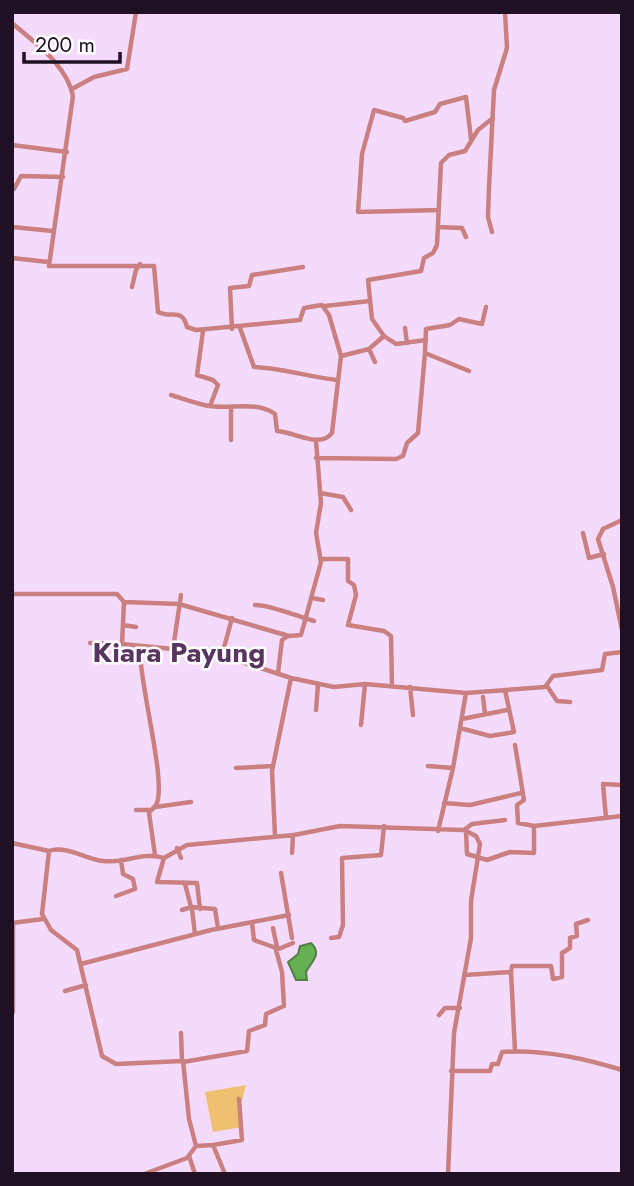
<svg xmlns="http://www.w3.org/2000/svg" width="634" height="1186" font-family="Jost,sans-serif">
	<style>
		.green { fill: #efc070 }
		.water { fill: #66af52; stroke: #517f44; stroke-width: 2 }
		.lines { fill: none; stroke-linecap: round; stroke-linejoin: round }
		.minor { stroke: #ca8080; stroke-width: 4.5 }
		.labels { text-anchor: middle; stroke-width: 5; stroke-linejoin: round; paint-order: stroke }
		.quarter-label { font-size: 28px; font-weight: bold; fill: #583561; stroke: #fff }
	</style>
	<rect width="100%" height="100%" fill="#f4dbfb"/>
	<path class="green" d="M246,1085L240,1108L242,1127L213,1132L205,1092Z"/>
	<path class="water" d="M311,943C323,954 311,962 306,972L307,980H296L288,962L298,954L300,946Z"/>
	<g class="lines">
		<path class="minor" d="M12,23C35,43 67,65 73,96L49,266H154L158,312C171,319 182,307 187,327L196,330L300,320L304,308L322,305L329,315L341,356
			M72,89L94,77L127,69L136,12
			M12,145L67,152
			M14,189L21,176L63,177
			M439,210L358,212L362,154L374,110L403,118L405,121L435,112L440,104L466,97L471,139
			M12,227L53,231
			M438,227L462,228L466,237
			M492,232L488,217L489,187L494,90L507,48L505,12
			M12,258L48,262
			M132,287L136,270L140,264
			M325,306L370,301
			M240,328L254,367C282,368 309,377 337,380
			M405,328L407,343
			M232,329L230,288L249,286L252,275L303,267
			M203,331L197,375L213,380L218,385L210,406
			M384,336L372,319L368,280L421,271L424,258L433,253L437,245L441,163L449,155L465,151L478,130L493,118
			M369,349L375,362
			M469,371L425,353L426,329L450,325L459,319L482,324L486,307
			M171,395C184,399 197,404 209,406C231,409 257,401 275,414L277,431C295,432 320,449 332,433L341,356L369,349L384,336L396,344L426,340
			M231,408V440
			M316,458L396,459L403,456L407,443L418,433L425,353
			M320,493L343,497L351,510
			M622,520L603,529L598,539L613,587L622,630
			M583,533L589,558L604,554
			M320,559H348V581L354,585L356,595L348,625L384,631L391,636L392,686
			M12,594H117L124,602L179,604L289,636L301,635L321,562L316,533L321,503L316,441
			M312,598L323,600
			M124,602L122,644L214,653L291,678L334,687L365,684L466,693L545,687L553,676L602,670L605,654L622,652
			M255,605C267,604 300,617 314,621
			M123,625L136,627
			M90,643L122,644
			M140,648C138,679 168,785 156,805C154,808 151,810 149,813L155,855
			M173,649L181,595
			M222,655L232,618
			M278,673L282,640L288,636
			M547,686L557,701L570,702
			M410,687L413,715
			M483,697L485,714
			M316,710L318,684
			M462,719L507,710
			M361,725L365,684
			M460,728L490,736L514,732L505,690
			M515,745L524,800L517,805L518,823L534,826L622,816
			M428,766L453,768
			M236,768L273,766
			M444,803L470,805L521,793
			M155,807L191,802
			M136,810H150
			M606,818L603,784L622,785
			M464,830L472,824L505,820
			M438,831L453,768L466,693
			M466,832L467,854L487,860L510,852L534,853V826
			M275,836L272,771L291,678
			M12,843L49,851L42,914L51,930L77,950L102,1056L116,1064L183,1061L189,1119L196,1146L213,1145L225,1174
			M177,848L181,858
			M49,851C65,845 86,859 103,861C123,864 144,851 164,858L187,845L294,835L340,826L464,830L476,836L480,844L471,901V938L454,1033L448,1174
			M292,853L293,835
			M164,858L157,882L197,883L200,909
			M281,873L292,938
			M185,884L191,907
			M116,896L135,889L133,879L123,874L121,860
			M192,909L195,934
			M182,910L191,907L215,909L218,928
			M12,923L43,919
			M252,923L254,940L276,948
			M273,928L277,947
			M331,938L339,937L343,925L342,858L381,855L384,826
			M81,964L211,930L289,915
			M511,972L512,966H551L553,979L562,977V953L570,948V938L577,936L576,924L588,920
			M465,975L511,972L515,1051
			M65,991L86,985
			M13,1012V923
			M439,1015L445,1008H460
			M181,1033L182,1061
			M183,1062L247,1051L249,1031L265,1025L266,1014L284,1006L282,972L276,950L293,943
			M451,1071H490L492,1064H498L502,1052C541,1049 584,1058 622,1070
			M213,1145L242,1140L239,1099
			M189,1156L195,1174
			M144,1174L187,1158L196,1146"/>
	</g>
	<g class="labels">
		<g class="quarter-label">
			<text x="179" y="662">Kiara Payung</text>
		</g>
	</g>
	<rect width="634" height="1186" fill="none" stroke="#1f1023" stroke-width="28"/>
	<path d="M24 52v10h96v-10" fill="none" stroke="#1f1023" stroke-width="3.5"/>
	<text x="35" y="52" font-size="21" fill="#1f1023" stroke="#ffffff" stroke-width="5" paint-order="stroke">200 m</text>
</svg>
